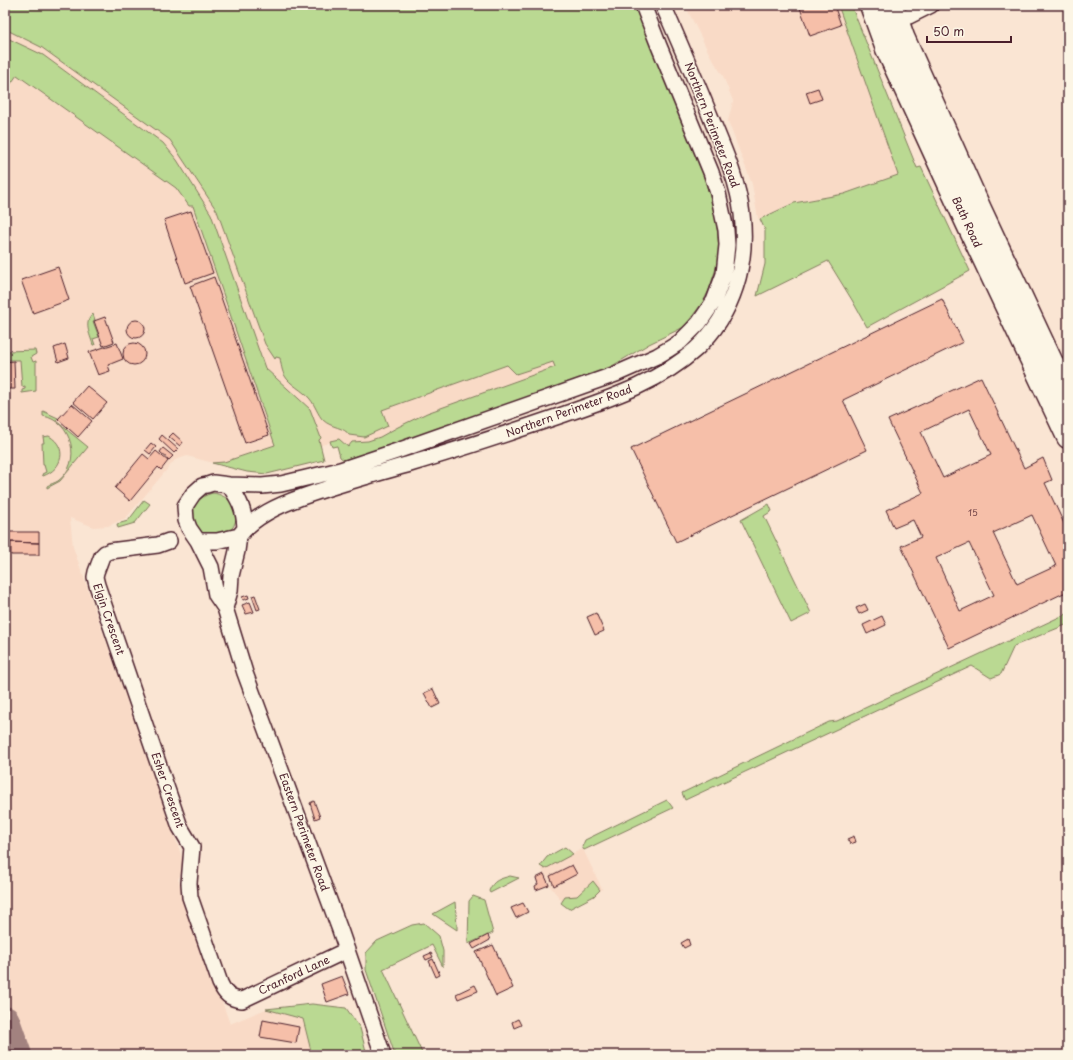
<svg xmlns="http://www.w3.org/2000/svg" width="1073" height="1060" font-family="'Playpen Sans',sans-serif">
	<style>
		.built { fill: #f9dac6 }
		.green { fill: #bad992; stroke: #827c5e }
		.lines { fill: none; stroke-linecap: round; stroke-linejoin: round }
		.taxiway { stroke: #a2827f; stroke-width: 30 }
		.building { fill: #f6bfa9; stroke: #4a1f2b; fill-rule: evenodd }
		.minor-casing { stroke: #4a1f2b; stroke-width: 18 }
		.highway-casing { stroke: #4a1f2b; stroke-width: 25 }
		.minor { stroke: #fcf5e5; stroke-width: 15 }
		.highway { stroke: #fcf5e5; stroke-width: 22 }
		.labels { text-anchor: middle; stroke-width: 3; stroke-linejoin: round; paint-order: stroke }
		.number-label { font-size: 9px; fill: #75474a }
		.street-label { font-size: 11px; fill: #4a1f2b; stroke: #fcf5e5 }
	</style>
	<rect width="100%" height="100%" fill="#fae5d3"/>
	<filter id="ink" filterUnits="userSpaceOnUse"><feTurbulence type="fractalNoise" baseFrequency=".025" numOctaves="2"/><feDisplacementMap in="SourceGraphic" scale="8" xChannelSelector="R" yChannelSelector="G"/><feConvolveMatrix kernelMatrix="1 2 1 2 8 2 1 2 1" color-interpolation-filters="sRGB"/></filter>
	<g filter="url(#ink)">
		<path class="built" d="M5,5L649,329L353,452L335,441L322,445L307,465L267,474L247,472L187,456L175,460L126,518L108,526L94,527L70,518L73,547L185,866L178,879L230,1024L266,1009L303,1019L312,1055H5Z
			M685,5H838L899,175L844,194L794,203L758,219L752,184L728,121L733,101L723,76L710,55Z
			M583,849L602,889L594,897L566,906L549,885L541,867Z"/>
		<path class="green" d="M5,5H636L698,158L716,216L719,248L718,262L709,290L703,302L684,327L649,344L607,369L345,461L340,457L337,446L332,447L330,441L339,439L348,447L352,442L368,441L380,437L398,427L427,413L555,367L553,362L516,374L507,365L382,410L388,426L364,437L349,435C345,427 331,428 323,420C318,415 315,405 310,399C304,391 289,384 285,376C282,372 281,364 280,358L276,357L275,359L265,344L217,211L170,140L41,47L5,29Z
			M838,5H851L917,168L921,167L970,271L867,327L852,300L828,261L757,296L765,264V230L760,219L794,203L844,194L898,175Z
			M5,37L43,55L163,143L177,160L211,214L265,368L310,409L321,438L319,440L324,460L267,474L247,472L212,463L224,462L275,445L193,206H189L176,188L17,75L5,92Z
			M93,314L95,320L93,321L99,337L93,339L95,345H93C90,334 83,323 93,314Z
			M35,350L36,354L31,357L33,362L36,361V391L22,393V390L25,389V386L22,387L20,360H5V355L8,354V351Z
			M43,411L58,418L56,421L88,447L60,481L47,488V486C50,484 55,483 58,481C83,463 72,421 43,416Z
			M49,436C68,447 63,469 43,476L42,474L46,472L44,465H43L42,443H44L43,437Z
			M213,493C227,495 241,507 235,523C232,531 226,534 219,534C214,534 207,536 203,534C199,532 197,529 196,525C189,509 196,497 213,493Z
			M144,500L150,504L135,523L118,528L117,524L128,521Z
			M769,504L772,511L764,516L811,613L791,623L741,520Z
			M1068,613V624L1014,646L1001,674L991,678L972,666L685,800L682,793L829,722L837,721Z
			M667,800L673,808L584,850L582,847L585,840Z
			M565,847L573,854L545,869L540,866L547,857Z
			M510,876L519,878L490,893L489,891C493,880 500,879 510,876Z
			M593,881L600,890L594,896L569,909L561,903L565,897L577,896Z
			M473,896L484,900L493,933L468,944L469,901Z
			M455,902L457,926V930L433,914Z
			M424,923L439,936L443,951V967L432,945L383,969L423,1055H395L366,970V953L377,941L412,925Z
			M312,1004L346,1008L360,1028L367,1055H312L303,1019L266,1009Z"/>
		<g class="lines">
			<path class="taxiway" d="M5,1021L17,1055"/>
		</g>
		<path class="building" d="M799,5H834L841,25L810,36Z
			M818,88L822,99L810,103L806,92Z
			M191,211L213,273L185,283L164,220Z
			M58,267L69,300L33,313L21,280Z
			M5,268L7,331H5Z
			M214,277L269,435L245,443L190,286Z
			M942,299L963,342L843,400L867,450L676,542L631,449Z
			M105,317L114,342L103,346L94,321Z
			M127 329a9 9 0 1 1 18 0a9 9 0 1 1-18 0Z
			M117,343L123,359L108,365L110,371L98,375L89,352Z
			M123 354a11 11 0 1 1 22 0a11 11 0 1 1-22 0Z
			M65,344L69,358L58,362L54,348Z
			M14,361L15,389H5V362Z
			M981,377L1024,468L1043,458L1052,480L1045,483L1068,532V591L949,648L901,546L921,537L913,520L894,528L886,510L923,493L888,420ZM969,409L991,455L943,478L921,432ZM1032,515L1056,566L1017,584L993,533ZM969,543L994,595L960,611L936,558Z
			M87,386L107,403L93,419L73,402Z
			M72,404L92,421L78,437L58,419Z
			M173,433L183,442L180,446L169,437Z
			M162,435L178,449L174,453L159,439Z
			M151,443L156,447L150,454L145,450Z
			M163,448L173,456L169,460L160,452Z
			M156,451L168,461L161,470L158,467L130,501L115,488L143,454L149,459Z
			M7,532H39V543L6,542Z
			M11,542L39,543V555H11Z
			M248,595L249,598L243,600L242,597Z
			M255,595L260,609L257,610L252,596Z
			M250,602L254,612L246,614L242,605Z
			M865,604L868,610L859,614L856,608Z
			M596,613L604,631L595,635L587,617Z
			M882,616L886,625L867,634L863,625Z
			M433,689L440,704L432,708L424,693Z
			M314,801L320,817L315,819L310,803Z
			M854,836L856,842L850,844L847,839Z
			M572,865L577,874L554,886L550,876Z
			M544,874L549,885L536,890L535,886L538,884L536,878Z
			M523,903L528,912L516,918L511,908Z
			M488,935L490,940L474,949L471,944Z
			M688,939L690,945L684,948L681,943Z
			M493,945L513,988L496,996L476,952Z
			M431,953L433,957L426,960L424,956Z
			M433,959L440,975L436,977L429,961Z
			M342,976L349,994L327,1002L321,984Z
			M475,985L478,991L458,999L456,994Z
			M518,1019L521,1025L514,1028L512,1022Z
			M263,1020L299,1027L296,1043L260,1037Z"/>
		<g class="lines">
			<defs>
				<path id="minor" d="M890,23L909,16L931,5
					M229,485C240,501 244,509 245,528
					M169,541L158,545L110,551L105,553L102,556L96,572L95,577L97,585L180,827L192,847L189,883L190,897L220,983C225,994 230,999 242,1000L347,950
					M198,541H217L239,536C254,516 279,505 302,497C338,484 376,474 413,463C464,448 515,431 565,414C611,398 660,382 696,349C734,314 748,263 742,214C738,182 725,152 713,123C697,83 680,44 663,5
					M225,608L230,591L231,576L237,551L239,536
					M383,1055L340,930L245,673L225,608L216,595L211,567L198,541L189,528L186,520L185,506L193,494L202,486L207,485L213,483L229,485L262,486L281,484L340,470L397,451L616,374L657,356L669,349L680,342L699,323L714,301L724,274L727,245L726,230L718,193L711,172L659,46L643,5"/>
				<path id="highway" d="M871,5L887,49L967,223L1068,437
					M892,5L903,37L980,209L1068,397"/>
			</defs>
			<use href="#minor" class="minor-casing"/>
			<use href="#highway" class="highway-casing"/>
			<use href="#minor" class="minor"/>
			<use href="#highway" class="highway"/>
		</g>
	</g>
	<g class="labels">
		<g class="number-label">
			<text x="973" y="516">15</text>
		</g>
		<g class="street-label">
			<text transform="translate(712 125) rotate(69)" y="4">Northern Perimeter Road</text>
			<text transform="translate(967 222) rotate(65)" y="4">Bath Road</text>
			<text transform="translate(569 411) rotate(-20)" y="4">Northern Perimeter Road</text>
			<text transform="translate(109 619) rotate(71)" y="4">Elgin Crescent</text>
			<text transform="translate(168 790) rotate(71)" y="4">Esher Crescent</text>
			<text transform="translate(304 832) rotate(70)" y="4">Eastern Perimeter Road</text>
			<text transform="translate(294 975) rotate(-25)" y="4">Cranford Lane</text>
		</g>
	</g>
	<rect width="1073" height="1060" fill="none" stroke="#fcf5e5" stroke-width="20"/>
	<rect x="10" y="10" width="1053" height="1040" fill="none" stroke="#4a1f2b" stroke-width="1.5" filter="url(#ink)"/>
	<path d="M927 36v6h84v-6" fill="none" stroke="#4a1f2b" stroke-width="2"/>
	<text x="933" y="36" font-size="12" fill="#4a1f2b" stroke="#fcf5e5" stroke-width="3" paint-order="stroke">50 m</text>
</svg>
